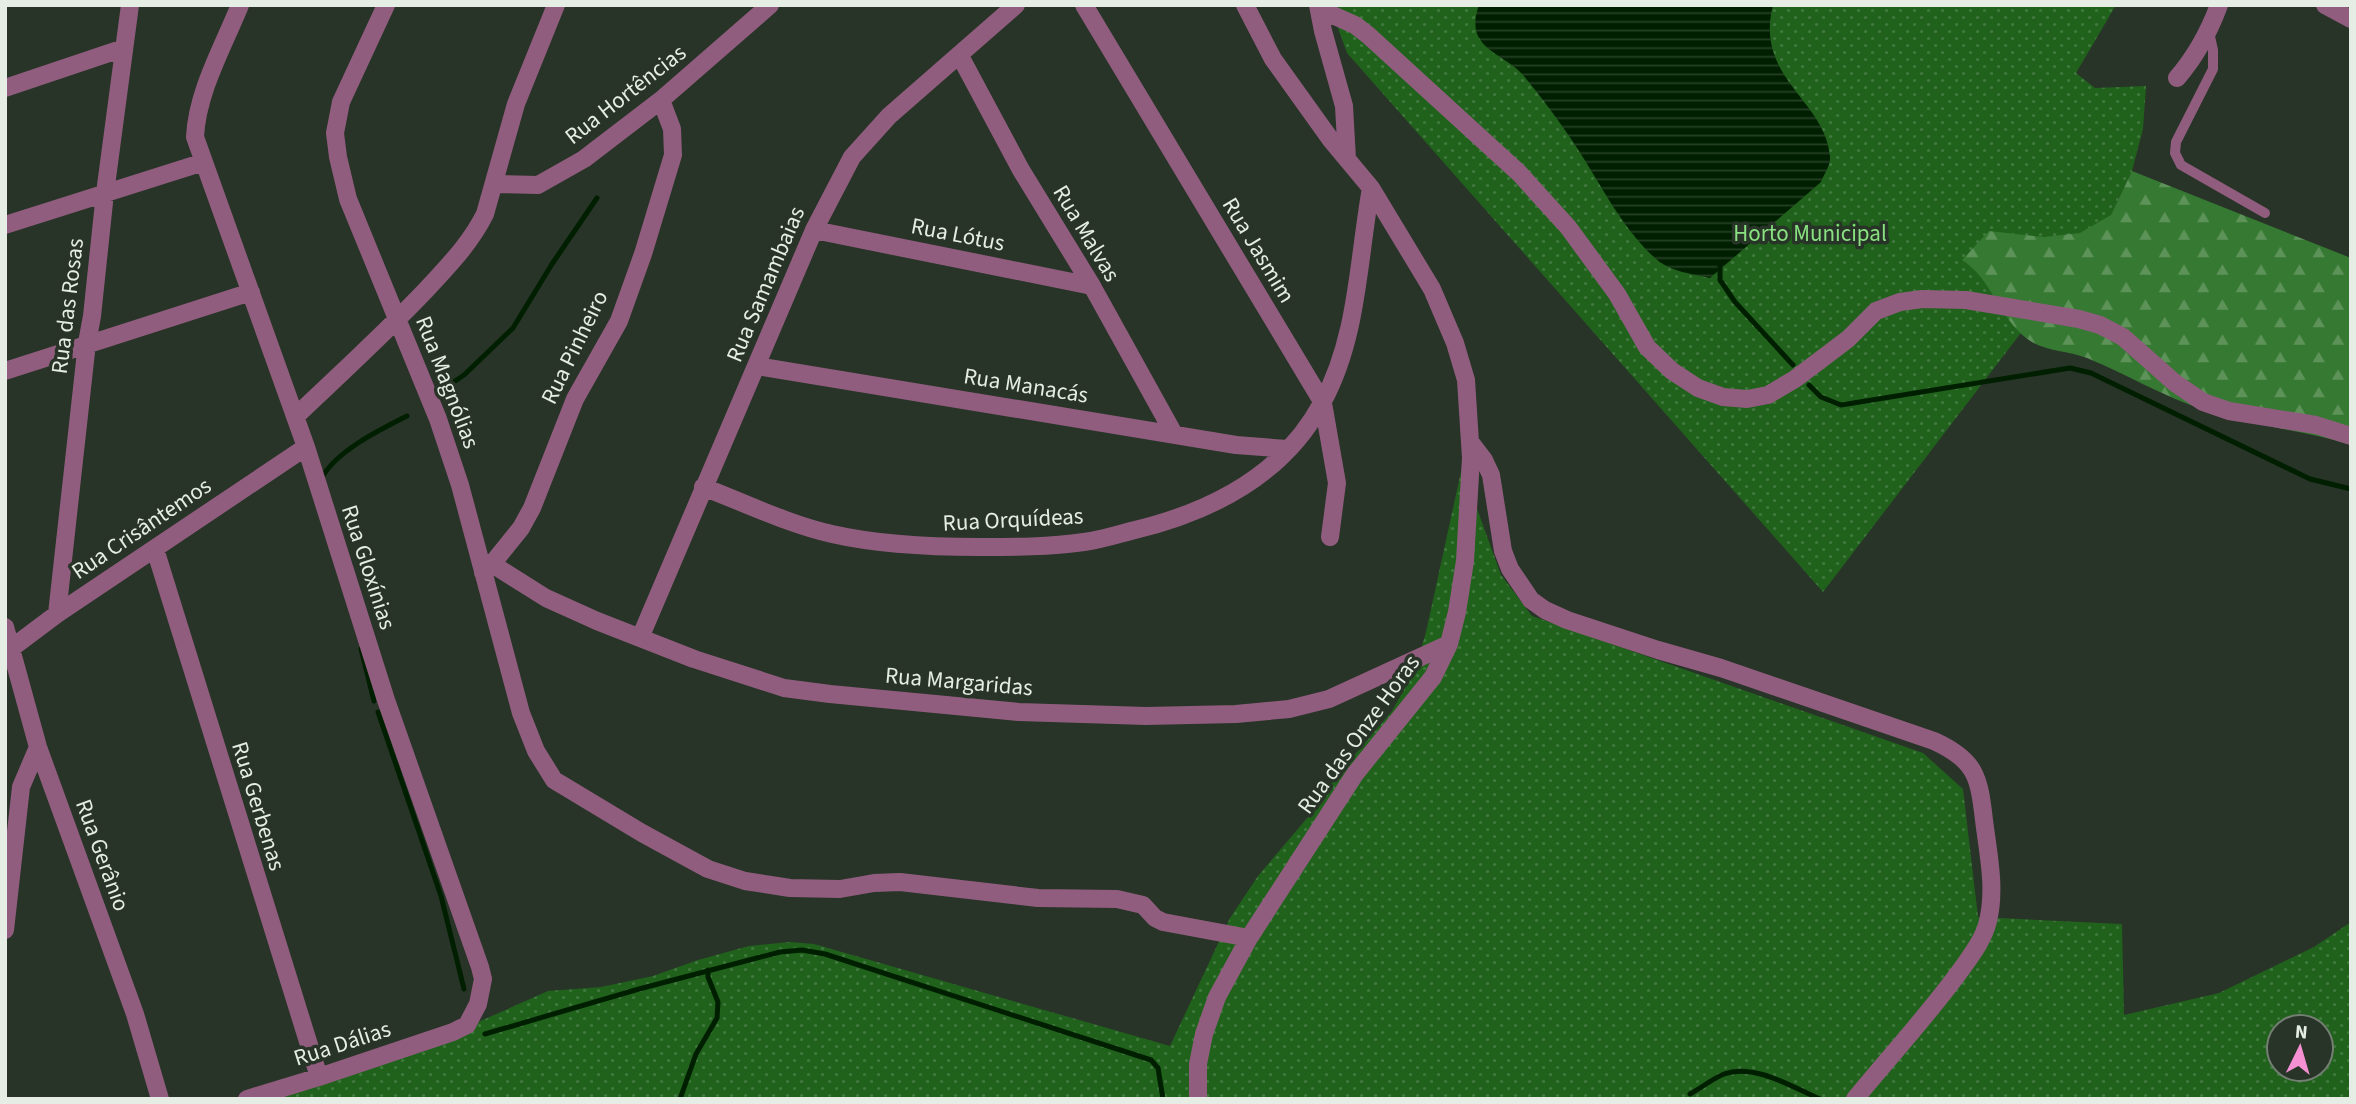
<svg xmlns="http://www.w3.org/2000/svg" width="2356" height="1104" font-family="'Source Sans 3',sans-serif">
	<style>
		.grass { fill: url(#grass-dots); fill-rule: evenodd }
		.forest { fill: url(#forest-firs) }
		.water { fill: url(#water-rules) }
		.lines { fill: none; stroke-linecap: round; stroke-linejoin: round }
		.stream { stroke: #001f00; stroke-width: 5 }
		.service { stroke: #915d7f; stroke-width: 10 }
		.minor { stroke: #915d7f; stroke-width: 18 }
		.labels { text-anchor: middle; stroke-width: 7; stroke-linejoin: round; paint-order: stroke }
		.street-label { font-size: 23px; fill: #e5ede4; stroke: #283427 }
		.park-label { font-size: 23px; fill: #89e181; stroke: #283427 }
	</style>
	<defs>
		<pattern id="grass-dots" width="8" height="8" patternUnits="userSpaceOnUse" patternTransform="scale(1.75)"><rect width="8" height="8" fill="#20621c"/><path d="M2 2h.1M6 6h.1" fill="none" stroke="#40793d" stroke-width="1.8" stroke-linecap="round"/></pattern>
		<pattern id="forest-firs" width="22" height="20" patternUnits="userSpaceOnUse" patternTransform="scale(1.75)"><rect width="22" height="20" fill="#367932"/><path d="M5 1l3.5 6h-7zM16 11l3.5 6h-7z" fill="#5d9359"/></pattern>
		<pattern id="water-rules" width="6" height="5" patternUnits="userSpaceOnUse" patternTransform="scale(1.75)"><rect width="6" height="5" fill="#001f00"/><path d="M0 2.5h6" fill="none" stroke="#254025"/></pattern>
	</defs>
	<rect width="100%" height="100%" fill="#283427"/>
	<path class="grass" d="M1333,5H2116L2076,73L2095,88L2146,86L2143,129L2132,171L2111,215L1823,592L1347,53L1334,17Z
		M1462,467L1501,575L1532,616L1923,753L1963,789L1978,917L2122,924L2124,1015L2219,993L2314,947L2351,922V1099H270L422,1047L548,991L601,987L653,976L698,960L749,946L790,942L814,944L1170,1046L1230,918L1258,876L1314,810L1336,777L1392,711L1415,670L1426,632ZM2279,1027H2321V1069H2279Z"/>
	<path class="forest" d="M2132,171L2351,258V445C2303,430 2252,426 2205,410C2164,397 2126,374 2087,358C2066,350 2044,352 2026,338C1999,317 1991,278 1962,260L1989,231L2044,237L2080,233L2111,215Z"/>
	<path class="water" d="M1479,5H1773C1754,79 1826,100 1830,157C1831,165 1824,174 1821,182L1710,278C1692,274 1668,271 1655,258C1621,227 1602,186 1577,148C1561,123 1542,98 1523,75C1503,52 1463,49 1479,5Z"/>
	<g class="lines">
		<path class="stream" d="M1720,264V280L1735,302L1793,365
			M1809,385L1821,397L1841,405L2070,368L2091,373L2310,479L2351,489
			M439,392L464,375L513,328L552,264L597,198
			M321,479C336,451 379,430 407,416
			M361,649L374,701
			M378,712L441,896L464,989
			M485,1034L639,989L780,952L802,950L825,954L1151,1060L1158,1068L1163,1099
			M1690,1094C1701,1088 1712,1079 1724,1074C1754,1063 1792,1087 1820,1099
			M680,1099L696,1054L717,1018L718,1002L708,977V970"/>
		<path class="service" d="M2209,32L2213,50V69L2176,142L2175,153L2181,165L2265,213"/>
		<path class="minor" d="M240,5C223,47 197,92 195,137L306,447L386,700L480,967L483,979L478,1004L467,1025L453,1032L319,1077L247,1099
			M386,5L341,102L335,133L338,157L348,199L438,419L460,485L521,713L536,751L554,780L642,833L708,869L745,881L790,888L840,889L874,883L900,882L1038,898L1117,899L1143,905L1155,918L1163,922L1249,938
			M1084,5L1323,403L1337,483L1330,537
			M1318,5L1323,31L1344,106L1347,159
			M2325,5L2351,19
			M1319,9L1355,25L1368,35L1519,173L1568,227L1617,294L1647,347L1672,371L1698,388L1723,397L1747,399L1768,395L1795,379L1848,339L1876,311L1900,302L1922,299L1966,300L2079,319L2100,325L2123,337L2175,383L2203,402L2229,411L2316,425L2351,436
			M960,56L1021,170L1092,286L1174,434
			M2177,78C2196,56 2209,32 2219,5
			M5,88L124,48
			M494,184L538,185L584,159L661,100L770,5
			M5,225L204,162
			M814,230L1092,286
			M757,366L1236,445L1287,449
			M5,371L251,292
			M295,417C339,375 384,334 426,290C448,266 470,244 485,214L516,104L556,5
			M1471,443L1484,460L1491,475L1503,551L1510,569L1531,600L1545,610L1567,620L1658,650L1721,668L1934,741C1976,760 1979,777 1984,820C1988,853 1996,888 1988,921C1984,938 1973,953 1963,967C1930,1013 1891,1055 1855,1099
			M703,487C745,503 788,524 832,534C880,545 930,547 979,547C1014,547 1049,547 1084,542C1100,540 1116,535 1131,531C1208,513 1283,476 1322,403C1358,338 1358,260 1371,188
			M155,549L319,1077
			M492,564L521,528L532,508L575,399L619,321L643,254L673,155L672,129L661,100
			M483,573L492,564L546,598L597,621L694,659L784,688L830,694L1019,712L1146,716L1236,714L1289,709L1329,699L1449,644
			M57,614L87,343L92,316L105,193L130,5
			M5,627L38,747L135,1014L160,1099
			M640,638L814,230L852,157L889,116L1016,5
			M5,653L57,614L306,447
			M5,930L21,787L38,747
			M1198,1099V1064L1204,1034L1217,997L1249,938L1355,774L1433,677L1449,644L1457,612L1465,561L1471,458L1466,380L1455,343L1432,289L1371,188L1331,140L1273,59L1245,5"/>
	</g>
	<g class="labels">
		<g class="street-label">
			<text transform="translate(625 94) rotate(-38)" y="8">Rua Hortências</text>
			<text transform="translate(1087 233) rotate(59)" y="8">Rua Malvas</text>
			<text transform="translate(958 234) rotate(11)" y="8">Rua Lótus</text>
			<text transform="translate(1259 250) rotate(59)" y="8">Rua Jasmim</text>
			<text transform="translate(765 284) rotate(-67)" y="8">Rua Samambaias</text>
			<text transform="translate(67 306) rotate(-83)" y="8">Rua das Rosas</text>
			<text transform="translate(574 347) rotate(-64)" y="8">Rua Pinheiro</text>
			<text transform="translate(448 382) rotate(69)" y="8">Rua Magnólias</text>
			<text transform="translate(1026 385) rotate(9)" y="8">Rua Manacás</text>
			<text transform="translate(1013 519) rotate(-3)" y="8">Rua Orquídeas</text>
			<text transform="translate(141 528) rotate(-34)" y="8">Rua Crisântemos</text>
			<text transform="translate(369 567) rotate(72)" y="8">Rua Gloxínias</text>
			<text transform="translate(959 681) rotate(5)" y="8">Rua Margaridas</text>
			<text transform="translate(1358 734) rotate(-54)" y="8">Rua das Onze Horas</text>
			<text transform="translate(259 806) rotate(73)" y="8">Rua Gerbenas</text>
			<text transform="translate(103 855) rotate(70)" y="8">Rua Gerânio</text>
			<text transform="translate(342 1043) rotate(-18)" y="8">Rua Dálias</text>
		</g>
		<g class="park-label">
			<text x="1810" y="241">Horto Municipal</text>
		</g>
	</g>
	<rect width="2356" height="1104" fill="none" stroke="#e5ede4" stroke-width="14"/>
	<g transform="translate(2300 1048) rotate(5)"><circle r="33" fill="#283427" stroke="#747e73" stroke-width="2"/>
	<path d="M0-5L12 26L0 18L-12 26Z" fill="#f591d3"/>
	<text y="-10" font-size="19" font-weight="bold" text-anchor="middle" fill="#e5ede4">N</text>
	</g>
</svg>
